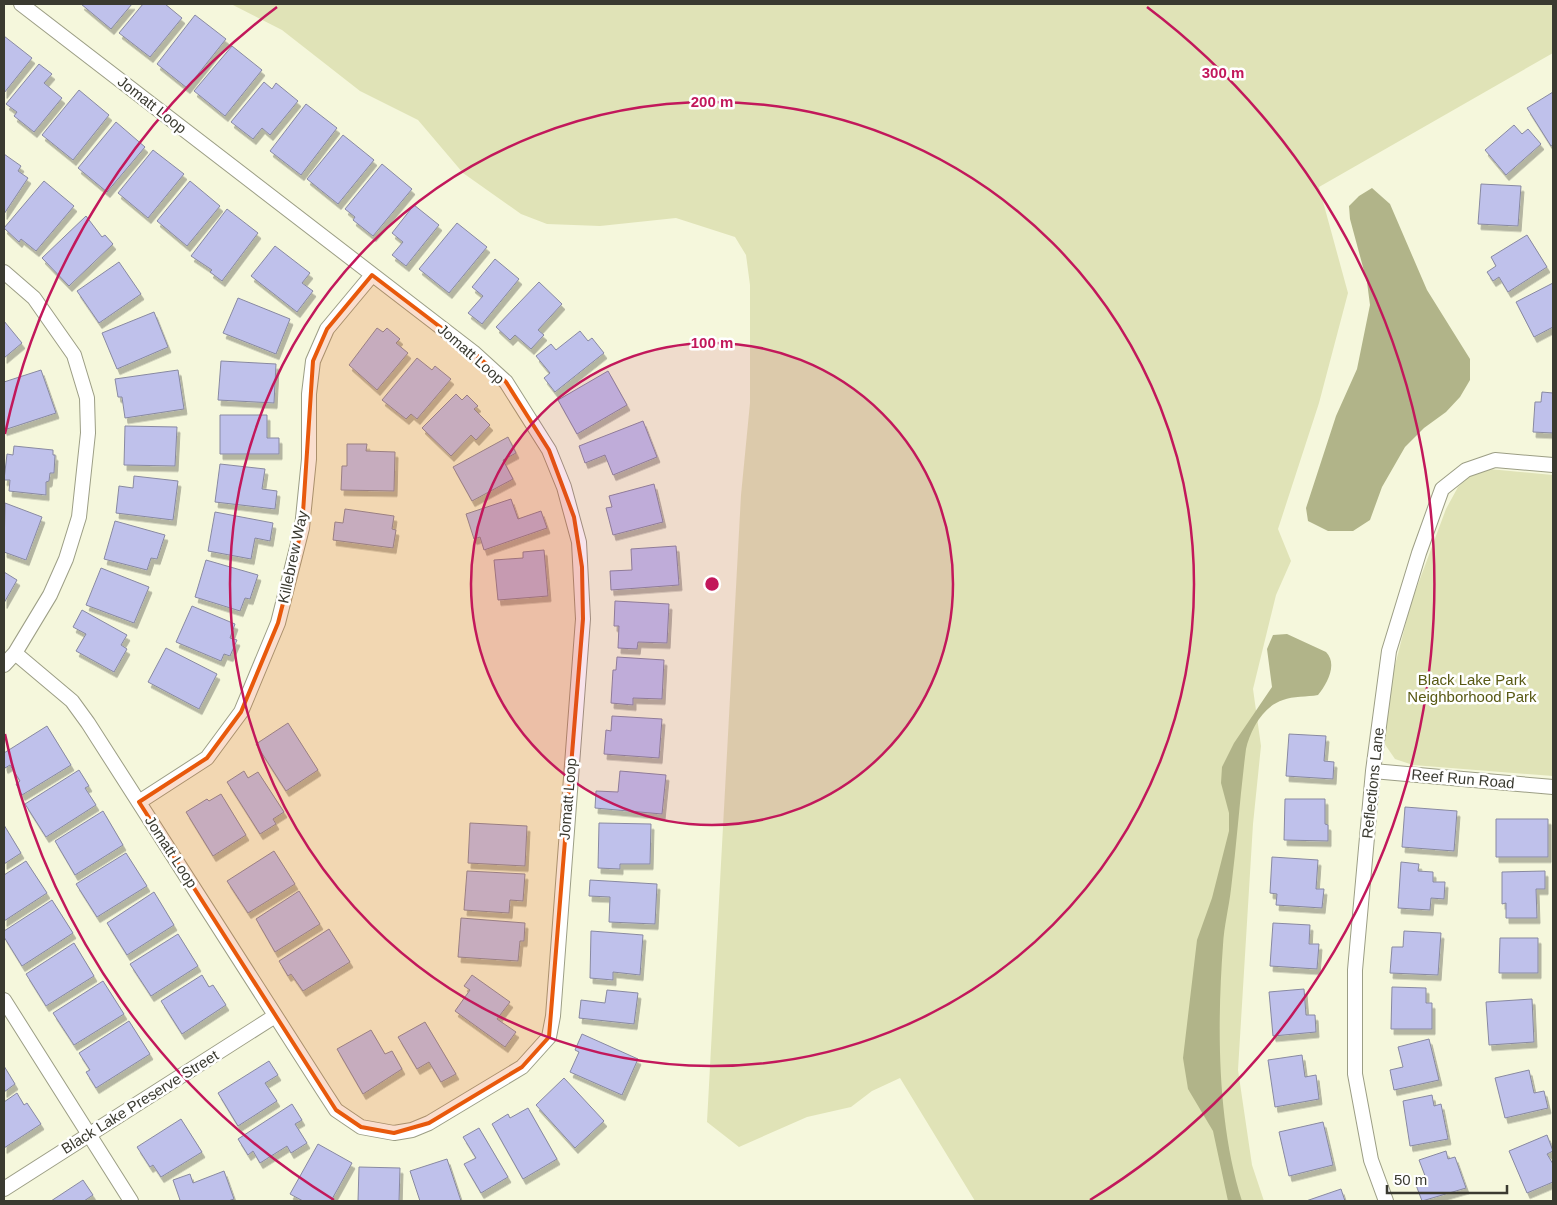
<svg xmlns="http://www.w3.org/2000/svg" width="1557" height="1205" font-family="Helvetica,sans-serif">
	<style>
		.green { fill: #e0e3b7 }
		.water { fill: #b1b489 }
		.building { fill: #bfc1eb; stroke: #8889a1; filter: url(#shadow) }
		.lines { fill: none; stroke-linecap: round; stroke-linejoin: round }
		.street-casing { stroke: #9c9e85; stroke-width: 16 }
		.street { stroke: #fff; stroke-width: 14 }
		.marked { fill: #e8590c; fill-opacity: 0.2; stroke: #e8590c; stroke-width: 4; stroke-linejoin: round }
		.ring { fill: none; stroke: #c2185b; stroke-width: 2.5 }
		.labels { text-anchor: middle; stroke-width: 5; stroke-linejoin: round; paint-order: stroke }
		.street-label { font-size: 15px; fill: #3a3a30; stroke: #fff }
		.park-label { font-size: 15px; fill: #585913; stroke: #fff }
		.centre { fill: #c2185b; stroke: #fff; stroke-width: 2.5 }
		.ring-label { font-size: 15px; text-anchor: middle; font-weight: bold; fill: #c2185b; stroke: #fff; stroke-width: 5; stroke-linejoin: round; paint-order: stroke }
	</style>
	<defs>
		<filter id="shadow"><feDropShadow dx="3" dy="5.5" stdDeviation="0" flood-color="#0004"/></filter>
	</defs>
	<rect width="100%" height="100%" fill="#f5f7dc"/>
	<path class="green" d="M231,4H1553V53L1319,187L1348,293L1319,403L1278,529L1291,561L1276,595L1253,689L1261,746L1253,824L1238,1070L1252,1165L1264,1201H975L900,1078L872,1091L851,1107L807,1117L739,1147L707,1122L741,495L750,403V285L746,255L735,237L676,218L600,226L547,224L521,214L463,173L418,120L360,91L282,30Z
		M1489,469L1553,475V776L1413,765L1395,759L1384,743L1385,732L1392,677L1411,603L1446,509L1458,487L1470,476Z"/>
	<path class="water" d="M1372,188L1390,204L1427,290L1470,359V380L1460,397L1446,412L1424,428L1405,447L1382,487L1370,520L1353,531H1328L1308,521L1306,508L1336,416L1357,369L1370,305L1367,282L1350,219L1349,206L1359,196Z
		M1287,634L1326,652C1338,664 1327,684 1318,695C1307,697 1293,696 1283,700C1263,706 1250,731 1246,749C1240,795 1237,842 1231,889C1229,907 1224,926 1223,945C1217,1026 1217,1123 1242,1201H1228L1213,1131L1188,1089L1183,1058L1197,940L1212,898L1229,831V813L1221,783L1222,767L1234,743L1272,687L1267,649L1273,635Z"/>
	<path class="building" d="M81,4H132L111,29Z
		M143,4H165L182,18L150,57L119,33Z
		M195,15L226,39L187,88L157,64Z
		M4,36L32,58L4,93Z
		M232,46L262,70L225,116L194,91Z
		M39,64L52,74L44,83L62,98L34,132L14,116L17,112L6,104Z
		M264,82L272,89L276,83L298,101L270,135L262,128L253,139L231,122Z
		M79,90L109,115L73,160L42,135Z
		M1553,92V145L1551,146L1527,108Z
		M306,104L337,128L301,175L270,151Z
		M116,122L145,147L107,192L78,168Z
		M1514,125L1522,134L1528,129L1541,144L1506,175L1485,150Z
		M343,135L374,160L338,204L307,179Z
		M153,150L184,174L148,218L118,193Z
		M4,154L21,166L18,171L28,178L4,214Z
		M382,164L412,189L373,236L353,220L355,217L345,209Z
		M44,181L74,206L36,251L21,239L19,242L4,228Z
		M190,181L220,206L187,246L157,221Z
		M1481,184L1521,186L1518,226L1478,224Z
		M414,205L439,225L406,266L392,255L403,242L392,233Z
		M227,209L258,233L222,281L210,272L212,270L191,256Z
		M86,216L102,237L105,235L113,244L69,286L42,258Z
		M457,223L487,247L449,293L419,269Z
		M1527,235L1547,267L1508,292L1499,277L1493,281L1487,272L1496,266L1491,257Z
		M275,246L310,273L302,283L313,291L297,312L251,276Z
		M495,259L519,279L482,324L468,313L483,296L472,287Z
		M119,262L141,294L99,323L77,291Z
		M539,282L562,304L538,330L544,335L531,349L515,335L510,340L496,327Z
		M1553,283V327L1534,337L1516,302Z
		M238,298L290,319L276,354L223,333Z
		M154,312L168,347L117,369L102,333Z
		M4,321L22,343L4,358Z
		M377,328L383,332L387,328L400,339L396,343L408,353L377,390L349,365Z
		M580,331L588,341L592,338L604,353L555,392L544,378L550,373L536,356L551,344L556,350Z
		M417,358L432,370L435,366L451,379L417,419L411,414L406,419L382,400Z
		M221,361L276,364L274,403L218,400Z
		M41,370L56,413L4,430V382Z
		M178,370L184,409L125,418L122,397H118L115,379Z
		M608,371L627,405L577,434L558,400Z
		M1542,392L1553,393V433L1533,432L1535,402H1541Z
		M456,394L462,400L467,395L478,406L474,409L490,425L476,440L471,435L451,456L422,428Z
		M220,415H267V438H279V454H220Z
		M643,421L657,457L613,475L605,455L585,463L579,446Z
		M125,426L177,427L175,466L124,465Z
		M508,437L516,453L503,460L513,479L472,501L453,467Z
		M347,444H367L366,451L395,452L394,491L341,490L342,466H347Z
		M14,446L53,450V455H55L54,473H50L49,481L46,482V495L9,491L10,480H4L7,454L13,455Z
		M220,464L265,469L262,489L277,491L275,509L215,502Z
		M134,476L178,481L173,520L116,513L119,486L133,488Z
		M654,484L663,522L613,535L606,508L612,507L609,496Z
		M511,499L518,519L541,511L547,528L484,550L480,537L474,539L466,514Z
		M5,503L42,517L26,560L4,552Z
		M345,509L394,516L392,529L396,530L393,548L333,540L335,522L343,523Z
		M215,512L273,523L270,541L255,538L251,559L208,551Z
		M115,521L165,535L157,559L151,558L147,570L104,559Z
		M676,546L679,585L611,590L610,571L632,570L631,549Z
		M544,550L548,596L498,600L494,560L523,558V552Z
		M206,560L258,575L250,599L245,598L240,611L195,597Z
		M101,568L149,587L134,623L86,605Z
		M4,572L17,580L4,603Z
		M615,601L669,604L667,643L638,642L637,649L618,648L619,626H614Z
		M192,606L235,624L230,638L237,640L230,656L224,654L221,661L176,642Z
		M82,610L127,635L121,645L127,649L114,672L76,651L86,634L73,627Z
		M166,648L217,674L199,709L148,682Z
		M617,657L664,660L662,699L633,698V705L611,703L613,670H616Z
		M612,716L662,719L659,758L604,754L606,730L611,731Z
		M288,723L318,770L286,791L256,744Z
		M47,726L71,765L22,795L16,784L20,781L10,765L5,768L4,765V753Z
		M1289,734L1326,736L1324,761L1334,762L1333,779L1286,776Z
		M79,770L89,786L85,788L96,805L46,837L25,804Z
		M244,771L248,778L258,772L284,812L273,819L276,824L260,834L227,782Z
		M620,771L666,775L662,814L595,808L596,791L618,792Z
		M221,794L246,835L213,856L186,812L207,799L209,801Z
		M1285,799H1325V824L1328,825V841L1284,840Z
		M1405,807L1457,811L1454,851L1402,847Z
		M103,811L123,845L75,875L55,841Z
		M1496,819H1548V857H1496Z
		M470,823L527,826L525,866L468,863Z
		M599,823L651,824L650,864H620V869L598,868Z
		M4,825L21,853L4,864Z
		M274,851L295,884L248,913L227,881Z
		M126,853L147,886L97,917L76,884Z
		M1272,857L1318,860L1316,889H1324L1322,908L1276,905L1277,894L1270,893Z
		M26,861L47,893L4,921V875Z
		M1401,862L1419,864L1418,871L1433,872V882H1445L1444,899L1431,898L1430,910L1398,908Z
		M467,871L525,874L523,901L510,900L509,913L464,910Z
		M1545,871V889H1536L1537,918H1506V903L1502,904V872Z
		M590,880L657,884L655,924L609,922L610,897L589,896Z
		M299,891L320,924L275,952L256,919Z
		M154,892L174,925L127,955L107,923Z
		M52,900L73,933L22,966L4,937V931Z
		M461,918L525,923L524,941H520L518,961L458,957Z
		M1273,923L1310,925L1309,944H1319L1317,969L1270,966Z
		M329,929L350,962L303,991L291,974L288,976L279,961Z
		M591,931L643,935L640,975L613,972V980L590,978Z
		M1404,931L1441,933L1438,975L1390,973L1392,947H1403Z
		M178,934L198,966L151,996L130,964Z
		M1500,938H1538V973H1499Z
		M74,943L94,976L46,1006L26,974Z
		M202,975L209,987L213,985L226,1005L182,1034L161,1001Z
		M472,975L510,1002L497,1019L516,1032L505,1047L455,1011L470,990L464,986Z
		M103,981L124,1014L74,1045L53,1013Z
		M1392,987L1426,988V1003H1432V1029H1391Z
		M1304,989L1306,1015H1315L1316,1032L1273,1036L1269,992Z
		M607,990L638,993L634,1024L579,1018L581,1000L605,1003Z
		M1532,999L1534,1042L1489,1045L1486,1002Z
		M129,1021L150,1054L96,1088L86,1072L90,1070L79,1053Z
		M425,1022L456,1074L441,1082L429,1062L417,1069L398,1037Z
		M371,1030L385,1054L392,1051L402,1069L363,1094L337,1049Z
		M582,1034L638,1059L622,1095L570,1072L579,1052L575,1050Z
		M1429,1039L1439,1080L1394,1090L1390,1070L1403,1067L1398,1047Z
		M1302,1055L1305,1077L1316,1075L1319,1099L1275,1107L1268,1060Z
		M269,1061L278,1075L265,1083L277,1101L238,1126L218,1093Z
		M4,1066L15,1084L4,1092Z
		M1529,1070L1534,1093L1544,1091L1548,1108L1505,1118L1495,1078Z
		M564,1078L604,1121L575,1148L536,1105Z
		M17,1093L24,1105L27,1103L41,1124L4,1148V1102Z
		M1432,1095L1434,1106L1441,1104L1448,1139L1410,1146L1403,1101Z
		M292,1104L302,1120L295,1124L307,1143L291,1153L287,1146L260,1163L253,1151L248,1155L238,1139Z
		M528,1108L557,1159L523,1179L492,1124L508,1114L510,1118Z
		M181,1119L202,1152L161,1177L153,1165L150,1167L137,1147Z
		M1323,1122L1333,1165L1289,1176L1279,1132Z
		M479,1128L508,1177L481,1193L464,1164L476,1158L463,1137Z
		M1547,1135L1553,1151L1547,1154L1553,1164V1182L1527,1193L1509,1151Z
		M318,1144L352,1163L331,1201H303L290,1194Z
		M1446,1151L1448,1159L1455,1157L1466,1188L1422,1201L1416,1185L1427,1181L1419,1160Z
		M447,1159L461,1201H420L410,1171Z
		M359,1167L400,1168L399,1201H358Z
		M224,1171L234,1199L228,1201H178L180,1200L173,1180L190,1174L193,1183Z
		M83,1180L93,1195L84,1201H51Z
		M1341,1189L1345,1201H1306Z"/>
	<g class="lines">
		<defs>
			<path id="street" d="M4,272L34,298L74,355L87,398L88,433L79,517L66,559L50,595L15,653
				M4,665L15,653L72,701L88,723L323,1090L336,1110L361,1127L394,1133L412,1130L429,1123L522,1067L549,1037L553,1016L583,619L579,542L564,487L549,450L506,382L473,352L21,4
				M1373,771L1553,787
				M139,802L207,758L241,712L278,623L302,528L309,459V394L313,361L327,329L372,275
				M4,1000L131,1201
				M4,1189L275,1016
				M1386,1201L1371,1160L1355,1074V970L1373,771L1389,651L1419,553L1442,489L1466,470L1495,460L1553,465"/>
		</defs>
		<use href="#street" class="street-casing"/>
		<use href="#street" class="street"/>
	</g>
	<path class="marked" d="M372,275L473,352L506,382L549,450L574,517L582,567L583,619L549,1037L522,1067L429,1123L394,1133L361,1127L336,1110L139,802L207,758L241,712L278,623L302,528L313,361L327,329Z"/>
	<circle cx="712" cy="584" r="241" fill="#c2185b" fill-opacity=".12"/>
	<g class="ring">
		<circle cx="712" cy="584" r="241"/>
		<circle cx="712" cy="584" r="482"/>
		<path d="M334 1200A723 723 0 0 1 5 734M5 434A723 723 0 0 1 277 7M1147 7A723 723 0 0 1 1090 1200"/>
	</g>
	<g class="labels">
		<g class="street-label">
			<text transform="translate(152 105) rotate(38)" y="5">Jomatt Loop</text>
			<text transform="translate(471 354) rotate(41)" y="5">Jomatt Loop</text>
			<text transform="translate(293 557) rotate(-78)" y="5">Killebrew Way</text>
			<text transform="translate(1463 779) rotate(5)" y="5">Reef Run Road</text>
			<text transform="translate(1373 783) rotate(-84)" y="5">Reflections Lane</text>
			<text transform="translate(568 799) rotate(-85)" y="5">Jomatt Loop</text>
			<text transform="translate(171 852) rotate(57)" y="5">Jomatt Loop</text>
			<text transform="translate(140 1102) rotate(-32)" y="5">Black Lake Preserve Street</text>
		</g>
		<g class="park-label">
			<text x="1472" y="685">Black Lake Park<tspan x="1472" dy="17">Neighborhood Park</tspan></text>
		</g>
	</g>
	<circle cx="712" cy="584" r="8" class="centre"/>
	<g class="ring-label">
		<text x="1223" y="78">300 m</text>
		<text x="712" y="107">200 m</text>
		<text x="712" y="348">100 m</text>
	</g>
	<rect width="1557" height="1205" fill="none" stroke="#3a3a30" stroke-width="10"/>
	<path d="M1387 1185v8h120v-8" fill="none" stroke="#3a3a30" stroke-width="2.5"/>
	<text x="1394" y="1185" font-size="15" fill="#3a3a30" stroke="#ffffff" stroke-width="4" paint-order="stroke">50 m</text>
</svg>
